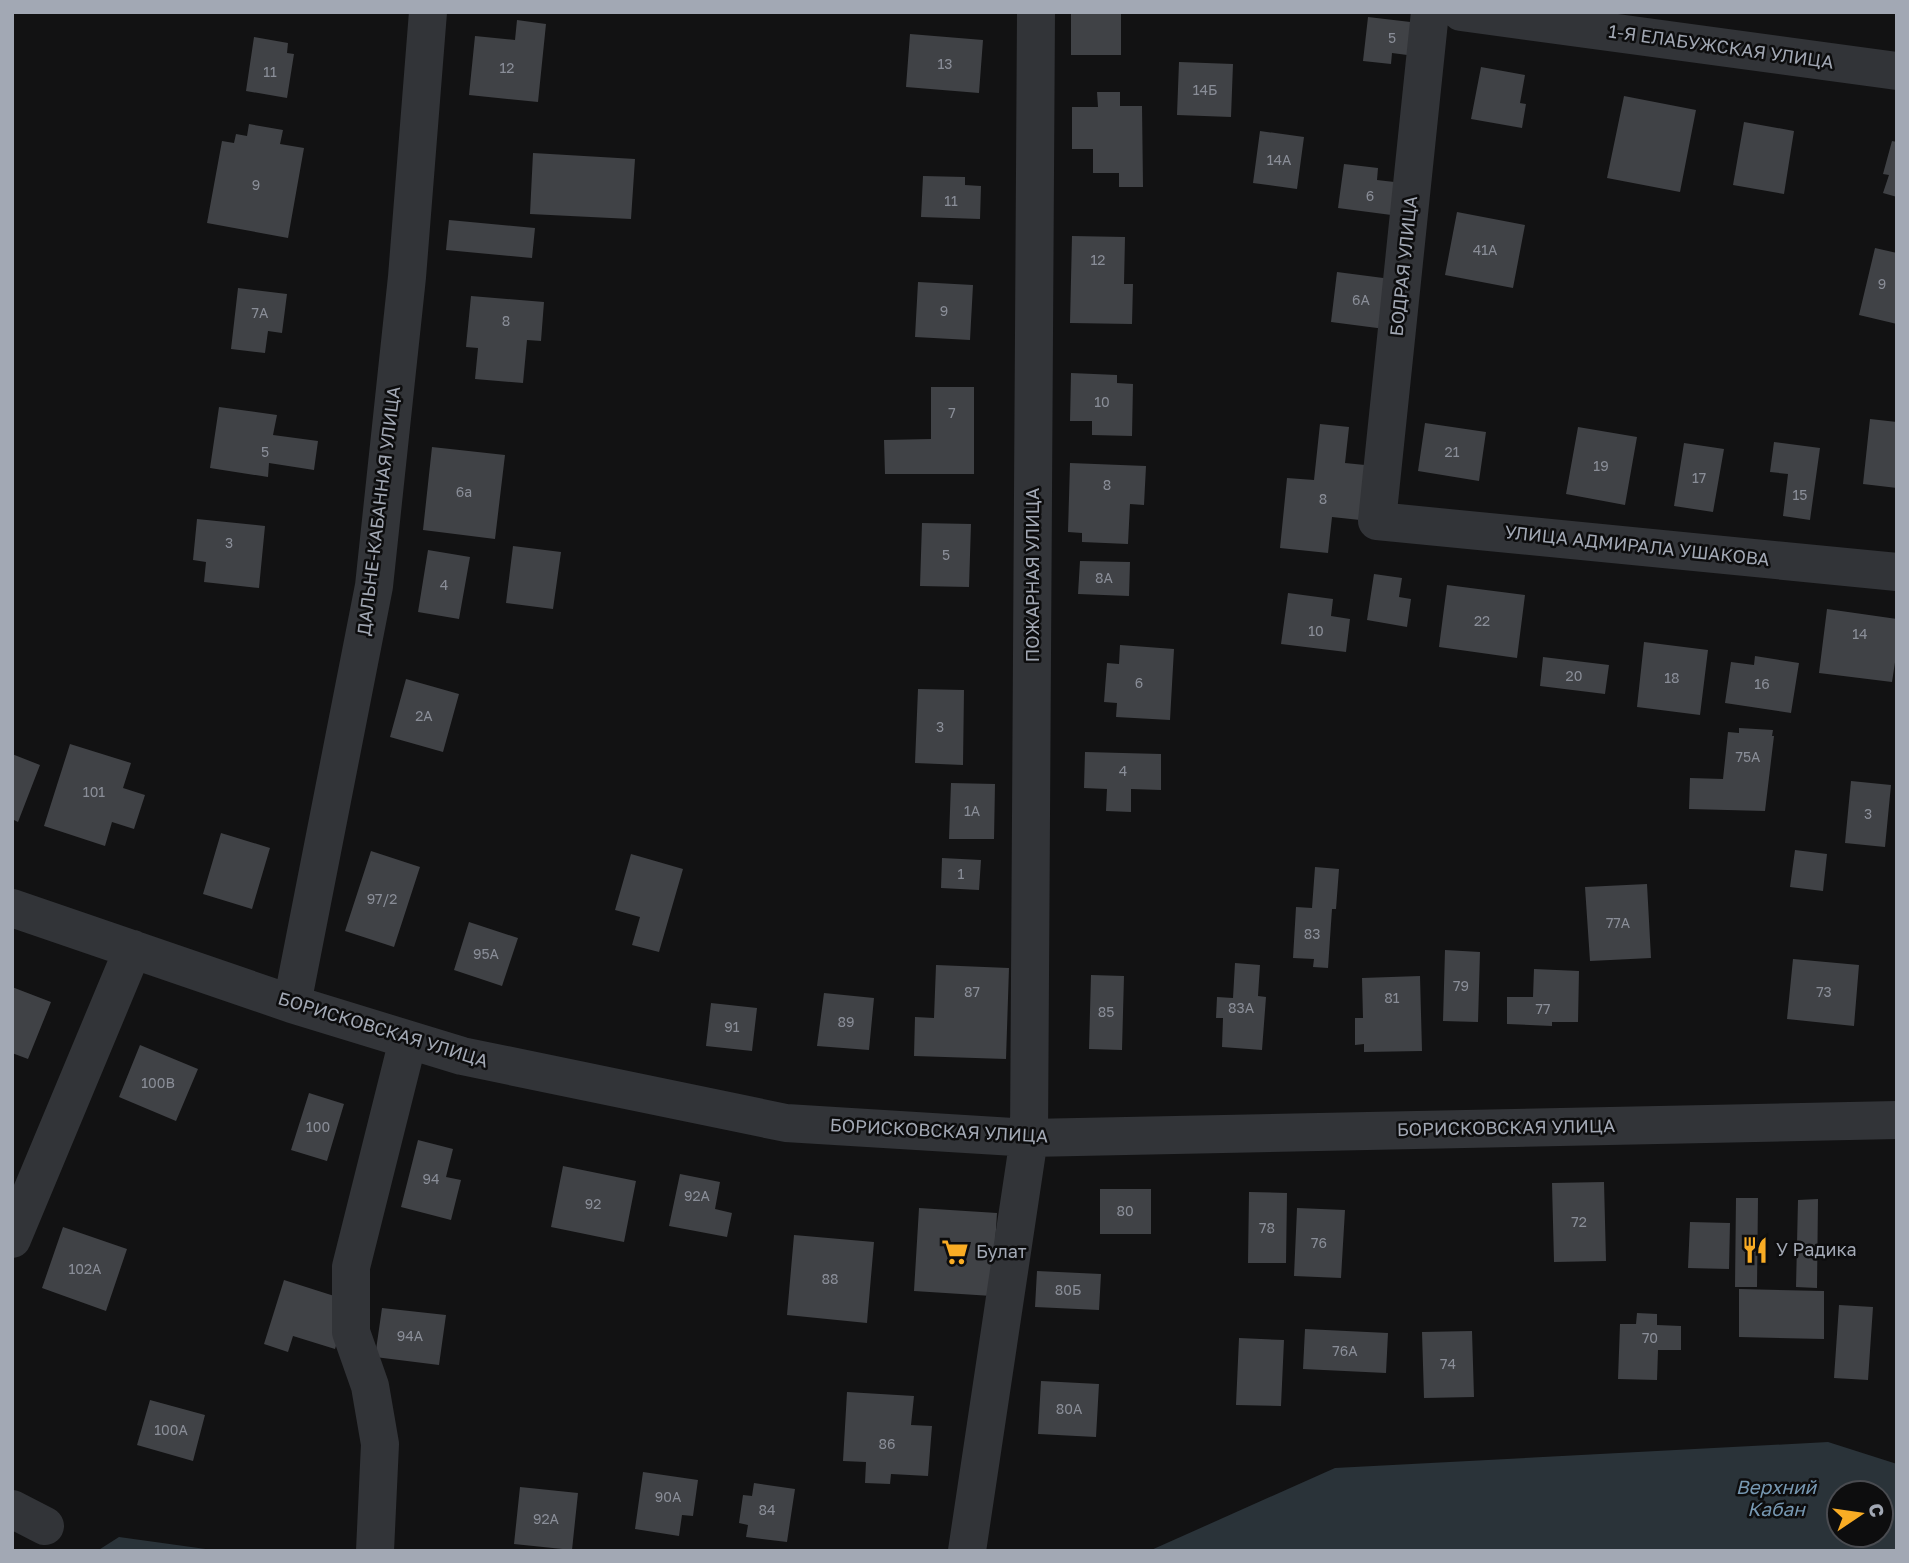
<svg xmlns="http://www.w3.org/2000/svg" width="1909" height="1563" font-family="'Golos Text',sans-serif">
	<style>
		.water { fill: #2a3339; fill-rule: evenodd }
		.building { fill: #404246 }
		.lines { fill: none; stroke-linecap: round; stroke-linejoin: round }
		.minor { stroke: #323438; stroke-width: 38 }
		.labels { text-anchor: middle; stroke-width: 5; stroke-linejoin: round; paint-order: stroke }
		.number-label { font-size: 14px; fill: #8a8e98 }
		.street-label { font-size: 18px; fill: #a2a8b4; stroke: #0d0d0e }
		.poi-label { font-size: 18px; fill: #a2a8b4; stroke: #0d0d0e; text-anchor: start }
		.water-label { font-size: 19px; font-style: italic; fill: #7798b2; stroke: #0d0d0e }
	</style>
	<rect width="100%" height="100%" fill="#121213"/>
	<path class="water" d="M1828,1442L1897,1464V1551H1149L1335,1468ZM1839,1493H1881V1535H1839Z
		M119,1537L220,1551H97Z"/>
	<path class="building" d="M1071,12H1121V55H1071Z
		M1368,17L1419,23L1415,56L1392,53L1391,64L1363,61Z
		M517,20L546,24L538,102L469,95L475,36L515,40Z
		M910,34L983,40L979,93L906,87Z
		M254,37L288,43L287,53L294,54L287,98L246,91Z
		M1179,62L1233,64L1231,117L1177,115Z
		M1481,67L1525,75L1520,103L1526,104L1522,128L1471,119Z
		M1097,92H1120V106H1142L1143,187H1119V173H1093V149H1072V107H1098Z
		M1624,96L1696,110L1680,192L1607,178Z
		M1744,122L1794,131L1784,194L1733,185Z
		M249,124L283,130L280,144L304,148L288,238L207,223L222,141L234,143L236,134L247,136Z
		M1260,131L1304,137L1297,189L1253,183Z
		M1892,141L1897,142V197L1883,193L1889,175L1883,174Z
		M533,153L635,159L631,219L530,214Z
		M1344,164L1378,168L1377,180L1403,183L1399,216L1338,208Z
		M923,176L965,177V185L981,186L980,219L921,217Z
		M1457,212L1525,225L1513,288L1445,275Z
		M449,220L535,228L532,258L446,250Z
		M1072,236L1125,237L1124,284H1133L1132,324L1070,323Z
		M1875,248L1897,253V324L1859,315Z
		M1337,272L1391,279L1385,329L1331,322Z
		M918,282L973,285L970,340L915,337Z
		M238,288L287,294L282,333L268,331L265,353L231,349Z
		M471,296L544,302L541,341L527,340L523,383L475,379L478,348L466,347Z
		M1071,373L1117,375V383L1133,384L1132,436L1092,435V421H1070Z
		M931,387H974V474H885L884,440L931,439Z
		M219,407L277,415L273,435L318,441L314,470L269,463L268,477L210,468Z
		M1870,419L1897,422V488L1863,484Z
		M1425,423L1486,432L1479,481L1418,471Z
		M1320,424L1349,427L1345,463L1365,465L1360,520L1332,517L1328,553L1280,548L1287,478L1314,480Z
		M1578,427L1637,437L1625,505L1566,494Z
		M1774,442L1820,448L1810,520L1783,516L1788,474L1770,472Z
		M1684,443L1724,449L1713,512L1674,506Z
		M432,447L505,455L495,539L423,530Z
		M1070,463L1146,466L1144,505L1130,504L1128,544L1082,542V533L1068,532Z
		M197,519L265,526L259,588L204,582L206,562L193,560Z
		M922,523L971,524L969,587L920,586Z
		M513,546L561,552L553,609L506,603Z
		M428,550L470,557L459,619L418,612Z
		M1080,561L1130,562L1129,596L1078,594Z
		M1374,574L1402,578L1399,597L1411,599L1407,627L1367,620Z
		M1447,585L1525,595L1517,658L1439,647Z
		M1288,593L1333,599L1331,616L1350,619L1346,652L1281,644Z
		M1827,609L1897,619V649L1892,682L1819,673Z
		M1644,642L1708,650L1700,715L1637,707Z
		M1120,645L1174,649L1170,720L1116,717L1117,703L1104,702L1107,663L1119,664Z
		M1755,656L1799,663L1791,713L1725,703L1731,662L1754,665Z
		M1543,657L1609,665L1605,694L1540,686Z
		M406,679L459,694L443,752L390,737Z
		M918,689L964,690L963,765L915,763Z
		M1739,728L1773,730L1772,736H1774L1765,811L1689,809L1690,778L1723,779L1728,732L1739,733Z
		M70,744L131,763L123,788L145,795L134,829L112,822L105,846L44,826Z
		M1085,752L1161,754V790L1131,789V812L1106,811L1107,789L1084,788Z
		M12,754L40,765L18,822L12,819Z
		M1851,781L1891,785L1885,847L1845,843Z
		M951,783L995,784L994,839H949Z
		M221,833L270,848L252,909L203,894Z
		M1795,850L1827,854L1823,891L1790,887Z
		M371,851L420,867L394,947L345,931Z
		M631,854L683,869L659,952L632,945L640,917L615,910Z
		M942,858L981,860L979,890L941,888Z
		M1315,867L1339,869L1336,909H1332L1328,968L1313,967L1314,959L1293,958L1296,907L1312,908Z
		M1647,884L1651,958L1590,961L1585,887Z
		M469,922L518,938L502,986L454,970Z
		M1445,950L1480,952L1478,1022L1443,1021Z
		M1793,959L1859,965L1854,1026L1787,1019Z
		M1235,963L1260,965L1258,996L1266,997L1262,1050L1222,1047L1223,1018H1216L1217,997L1233,998Z
		M936,965L1009,968L1006,1059L914,1056L915,1017L934,1018Z
		M1534,969L1579,971L1578,1022H1552V1026L1507,1024V997H1533Z
		M1091,975L1124,976L1122,1050L1089,1049Z
		M1420,976L1422,1051L1364,1052V1044L1355,1045V1018H1363L1362,978Z
		M12,987L51,1002L28,1059L12,1053Z
		M824,993L874,998L869,1050L817,1046Z
		M711,1003L757,1008L752,1051L706,1046Z
		M140,1045L198,1069L176,1121L119,1097Z
		M309,1093L344,1104L327,1161L291,1150Z
		M418,1140L453,1149L446,1177L461,1180L451,1220L401,1207Z
		M563,1166L636,1181L624,1242L551,1227Z
		M680,1174L720,1182L715,1209L732,1213L727,1237L669,1226Z
		M1604,1182L1606,1261L1554,1262L1552,1183Z
		M1100,1189H1151V1234H1100Z
		M1249,1192L1287,1193L1286,1263H1248Z
		M1736,1198H1758L1757,1287H1735Z
		M1818,1199L1817,1288L1796,1287L1798,1200Z
		M919,1208L997,1213L992,1296L914,1291Z
		M1297,1208L1345,1210L1341,1278L1294,1276Z
		M1690,1222L1730,1223L1729,1269L1688,1268Z
		M63,1227L127,1249L106,1311L42,1288Z
		M794,1235L874,1242L867,1323L787,1315Z
		M1037,1271L1101,1274L1099,1310L1035,1307Z
		M284,1280L350,1301L335,1349L293,1336L288,1352L264,1344Z
		M1739,1289L1824,1291V1339L1739,1337Z
		M1839,1305L1873,1307L1868,1380L1834,1378Z
		M382,1308L446,1315L439,1365L375,1357Z
		M1637,1313L1657,1314V1325L1681,1326V1350H1658L1657,1380L1618,1379L1620,1324H1636Z
		M1305,1329L1388,1333L1386,1373L1303,1369Z
		M1472,1331L1474,1397L1424,1398L1422,1332Z
		M1239,1338L1284,1340L1281,1406L1236,1405Z
		M1041,1381L1099,1384L1096,1437L1038,1434Z
		M847,1392L914,1396L911,1425L932,1426L928,1476L891,1474L890,1484L865,1483L866,1462L843,1461Z
		M150,1400L205,1415L193,1461L137,1445Z
		M643,1472L698,1480L693,1516L682,1515L679,1536L635,1529Z
		M754,1483L795,1489L787,1542L746,1537L748,1525L739,1523L743,1495L752,1496Z
		M520,1487L578,1493L572,1550L514,1544Z"/>
	<g class="lines">
		<path class="minor" d="M1430,12L1377,521L1897,572
			M1461,12L1897,71
			M12,908L292,1004L462,1056L786,1123L1029,1138L1897,1120
			M292,1004L374,586L407,277L428,12
			M12,1239L133,949
			M12,1509L45,1526
			M375,1551L380,1444L370,1386L351,1332V1267L408,1040
			M967,1551L1029,1138L1036,12"/>
	</g>
	<defs>
		<symbol id="restaurant-bare" viewBox="-9 -9 18 18"><path d="M-5-6h1v4h1v-4h1v4h1v-4h1v5L-1.5 .5V6h-2V.5L-5-1ZM5-6V6H3V1.5H1.5Q1.5-4 5-6Z" fill="#f9ac24" stroke="#0d0d0e" stroke-width="2.5" paint-order="stroke"/></symbol>
		<symbol id="supermarket-bare" viewBox="-9 -9 18 18"><path d="M-6-5.5h2.5l.6 2H6L4.5 2H-2.5L-4.4-4H-6ZM-1.5 3.2a1.3 1.3 0 1 0 .1 0ZM3 3.2a1.3 1.3 0 1 0 .1 0Z" fill="#f9ac24" stroke="#0d0d0e" stroke-width="2.5" paint-order="stroke"/></symbol>
	</defs>
	<g fill-rule="evenodd">
		<use href="#restaurant-bare" x="1736" y="1231" width="38" height="38"/>
		<use href="#supermarket-bare" x="936" y="1233" width="38" height="38"/>
	</g>
	<g class="labels">
		<g class="number-label">
			<text x="1392" y="43">5</text>
			<text x="945" y="69">13</text>
			<text x="507" y="73">12</text>
			<text x="270" y="77">11</text>
			<text x="1205" y="95">14Б</text>
			<text x="1279" y="165">14А</text>
			<text x="256" y="190">9</text>
			<text x="1370" y="201">6</text>
			<text x="951" y="206">11</text>
			<text x="1485" y="255">41А</text>
			<text x="1098" y="265">12</text>
			<text x="1882" y="289">9</text>
			<text x="1361" y="305">6А</text>
			<text x="944" y="316">9</text>
			<text x="260" y="318">7А</text>
			<text x="506" y="326">8</text>
			<text x="1102" y="407">10</text>
			<text x="952" y="418">7</text>
			<text x="265" y="457">5</text>
			<text x="1452" y="457">21</text>
			<text x="1601" y="471">19</text>
			<text x="1699" y="483">17</text>
			<text x="1107" y="490">8</text>
			<text x="464" y="497">6а</text>
			<text x="1800" y="500">15</text>
			<text x="1323" y="504">8</text>
			<text x="229" y="548">3</text>
			<text x="946" y="560">5</text>
			<text x="1104" y="583">8А</text>
			<text x="444" y="590">4</text>
			<text x="1482" y="626">22</text>
			<text x="1316" y="636">10</text>
			<text x="1860" y="639">14</text>
			<text x="1574" y="681">20</text>
			<text x="1672" y="683">18</text>
			<text x="1139" y="688">6</text>
			<text x="1762" y="689">16</text>
			<text x="424" y="721">2А</text>
			<text x="940" y="732">3</text>
			<text x="1748" y="762">75А</text>
			<text x="1123" y="776">4</text>
			<text x="94" y="797">101</text>
			<text x="972" y="816">1А</text>
			<text x="1868" y="819">3</text>
			<text x="961" y="879">1</text>
			<text x="382" y="904">97/2</text>
			<text x="1618" y="928">77А</text>
			<text x="1312" y="939">83</text>
			<text x="486" y="959">95А</text>
			<text x="1461" y="991">79</text>
			<text x="972" y="997">87</text>
			<text x="1824" y="997">73</text>
			<text x="1392" y="1003">81</text>
			<text x="1241" y="1013">83А</text>
			<text x="1543" y="1014">77</text>
			<text x="1106" y="1017">85</text>
			<text x="846" y="1027">89</text>
			<text x="732" y="1032">91</text>
			<text x="158" y="1088">100В</text>
			<text x="318" y="1132">100</text>
			<text x="431" y="1184">94</text>
			<text x="697" y="1201">92А</text>
			<text x="593" y="1209">92</text>
			<text x="1125" y="1216">80</text>
			<text x="1579" y="1227">72</text>
			<text x="1267" y="1233">78</text>
			<text x="1319" y="1248">76</text>
			<text x="85" y="1274">102А</text>
			<text x="830" y="1284">88</text>
			<text x="1068" y="1295">80Б</text>
			<text x="410" y="1341">94А</text>
			<text x="1650" y="1343">70</text>
			<text x="1345" y="1356">76А</text>
			<text x="1448" y="1369">74</text>
			<text x="1069" y="1414">80А</text>
			<text x="171" y="1435">100А</text>
			<text x="887" y="1449">86</text>
			<text x="668" y="1502">90А</text>
			<text x="767" y="1515">84</text>
			<text x="546" y="1524">92А</text>
		</g>
		<g class="street-label">
			<text transform="translate(1721 47) rotate(8)" y="6">1-Я ЕЛАБУЖСКАЯ УЛИЦА</text>
			<text transform="translate(1404 266) rotate(-84)" y="6">БОДРАЯ УЛИЦА</text>
			<text transform="translate(379 511) rotate(-83)" y="6">ДАЛЬНЕ-КАБАННАЯ УЛИЦА</text>
			<text transform="translate(1637 546) rotate(6)" y="6">УЛИЦА АДМИРАЛА УШАКОВА</text>
			<text transform="translate(1033 575) rotate(-90)" y="6">ПОЖАРНАЯ УЛИЦА</text>
			<text transform="translate(383 1030) rotate(17)" y="6">БОРИСКОВСКАЯ УЛИЦА</text>
			<text transform="translate(1506 1128) rotate(-1)" y="6">БОРИСКОВСКАЯ УЛИЦА</text>
			<text transform="translate(939 1131) rotate(3)" y="6">БОРИСКОВСКАЯ УЛИЦА</text>
		</g>
		<g class="poi-label">
			<text x="1776" y="1256">У Радика</text>
			<text x="976" y="1258">Булат</text>
		</g>
		<g class="water-label">
			<text x="1776" y="1494">Верхний<tspan x="1776" dy="22">Кабан</tspan></text>
		</g>
	</g>
	<rect width="1909" height="1563" fill="none" stroke="#a2a8b4" stroke-width="28"/>
	<g transform="translate(1860 1514) rotate(77)"><circle r="33" fill="#0d0d0e" stroke="#494b50" stroke-width="2"/>
	<path d="M0-5L12 26L0 18L-12 26Z" fill="#f9ac24"/>
	<text y="-10" font-size="19" font-weight="bold" text-anchor="middle" fill="#a2a8b4">С</text>
	</g>
</svg>
